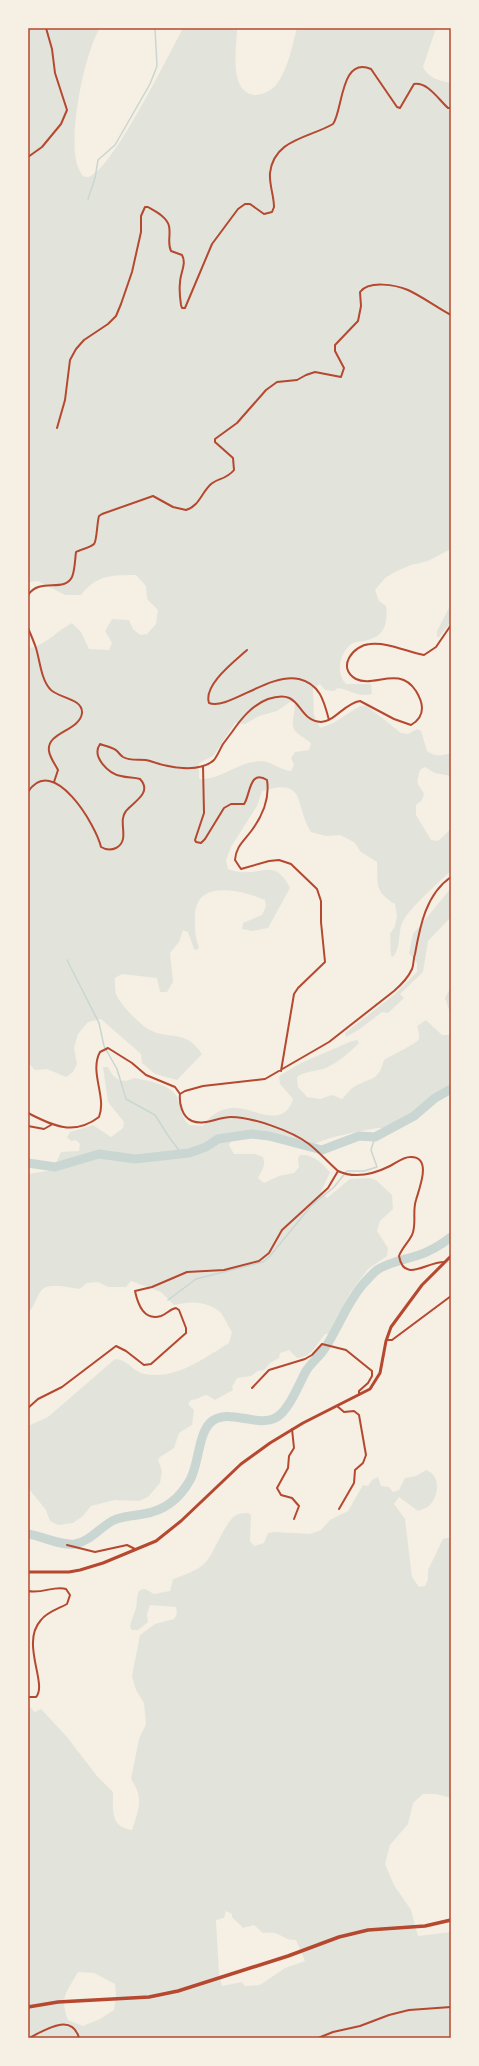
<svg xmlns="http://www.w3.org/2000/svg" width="479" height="2066" font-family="'Nunito Sans',sans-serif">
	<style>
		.green { fill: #e2e4dc; fill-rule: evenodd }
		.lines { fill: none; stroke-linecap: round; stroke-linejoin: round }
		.stream { stroke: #c9d6d2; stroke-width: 1.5 }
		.river { stroke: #c9d6d2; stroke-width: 9 }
		.minor { stroke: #b5482f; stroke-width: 2 }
		.secondary { stroke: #b5482f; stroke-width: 3 }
		.trunk { stroke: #b5482f; stroke-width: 3.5 }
		.neatline { fill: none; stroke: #b5482f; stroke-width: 1.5 }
	</style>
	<rect width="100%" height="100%" fill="#f6efe4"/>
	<path class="green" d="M28,28H100C84,53 66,143 79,169C81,173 82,177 87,177C109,177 171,50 183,28H237C237,48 228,91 254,95C261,96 272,90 276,85C288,70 292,46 297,28H436L423,67C429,79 439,80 451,83V549L428,561L411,565L395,572L385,578L375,590L379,601L386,606C388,622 385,636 368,640C362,642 355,641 350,645C339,655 336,674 346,684H371L372,694C359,698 351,690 338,688L334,691L325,690L320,684L313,689L314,715L320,728L333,723L360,706H367L401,733L408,734L417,729L421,731L427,751C436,757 441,756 451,753V776L435,773L425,767L420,770C415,788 418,781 424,794L422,800L416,805V815L431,840L438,841L451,829V871C439,882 410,908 403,921C397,933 402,946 393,957L391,956L390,934L395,926L397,916L395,904C374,891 378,885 377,862L361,852L354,842L340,835L326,836L311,832C294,806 308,777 262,791L257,806L231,847L226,860L228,869C232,870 236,872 241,872C263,875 275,858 290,888L268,928L252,931L242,929L243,923L262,915L266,906L265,900C241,890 193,878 195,919C195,930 195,937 199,947L197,950L194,949L188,932L183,930L179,942L170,953L173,982L167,992H160L157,978L122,974L115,978C115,983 115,990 116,994C120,1004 140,1025 150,1030C169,1040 186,1029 202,1054L177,1080L155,1074L142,1063L141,1054L101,1019L88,1022L78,1034L74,1048L77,1064L73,1072L66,1077L47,1069L35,1070L28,1063V642L31,648C50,642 55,632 72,623L81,632L89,649L109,650L112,643L105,631L112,619L129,620L133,629L140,635L147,634L156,624L158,610L147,599L146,586L136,575C112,575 96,575 81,595H65L38,581L28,582ZM290,702H294C297,711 289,722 295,731C299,735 306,739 311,743L309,750L295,752L291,758L294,765L291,771C280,770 272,762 262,761C238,761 222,780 199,779V763L213,756L235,723L245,724L259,716L277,711Z
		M451,604V622L439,637H437V631Z
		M451,888V917L428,941L423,972L400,994L404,998L388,1013L382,1012L360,1029L346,1037L345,1033L395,994L417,972V963L409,953L413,934Z
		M451,987V1015L445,998Z
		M426,1020L442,1035H451V1086C431,1097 419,1118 397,1126C392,1128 385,1128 379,1128C359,1131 321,1138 305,1149C298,1147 290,1146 284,1143C280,1141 277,1137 273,1136C258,1129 238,1129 229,1145L234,1154H255L263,1157C266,1165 262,1171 258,1178L264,1183L279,1176L294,1173L299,1167L298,1159L300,1155C313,1154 321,1162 330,1172L321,1192L327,1198L350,1179L370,1178L376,1180L392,1195L393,1209L380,1221L377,1231L388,1248L387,1256L368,1269L350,1293L329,1334H325C316,1345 312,1357 297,1358L289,1350L280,1353L279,1358L270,1363L264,1370L258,1371L251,1376L237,1378L232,1387L233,1390C227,1393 221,1397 215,1400L207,1395C200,1396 198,1400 191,1400L188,1404L194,1410L192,1425L179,1433L174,1448L160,1457L158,1460L162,1471L160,1483L148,1497L139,1501L115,1500L91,1506L83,1516L73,1523L58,1525L50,1521L46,1510L28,1488V1426L48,1417L115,1359C129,1360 133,1372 145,1374C176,1380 204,1358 229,1343L232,1332C228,1326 224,1316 219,1311C205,1301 190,1301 174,1305L161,1292L131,1281L126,1287H108L98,1282L87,1283L80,1289C70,1288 47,1282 41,1291C35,1299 36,1304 28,1313V1174L53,1170L61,1152L79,1151L80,1144L76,1140L71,1141L67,1137L70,1132L93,1125L111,1137L123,1128L124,1122L108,1102L103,1067H108C113,1078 121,1085 134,1078C145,1080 168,1084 175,1094C182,1103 179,1115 189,1125L203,1126C209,1117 219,1109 231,1108C251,1105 283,1132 293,1099L280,1084L279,1076L301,1063L352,1041L357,1040L359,1043C349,1053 339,1062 326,1068C316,1072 306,1070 297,1077L298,1087L307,1097L320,1099L332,1095L342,1099C346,1095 350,1089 355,1086C373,1077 378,1081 384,1060C390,1056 418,1043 419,1039C420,1035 418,1029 417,1026Z
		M426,1470C441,1475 439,1495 430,1505C427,1508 422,1509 418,1511L399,1497L394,1504L405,1519L412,1577L419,1587L425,1586L428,1579V1570L443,1539L451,1537V1798L436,1794H423L413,1803L408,1824L390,1845L385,1864L394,1885L411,1910L418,1936L451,1932V2038H28V1705L35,1712L41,1709L67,1737L97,1776L113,1792C113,1810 110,1827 132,1830C139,1809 144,1798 131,1779L139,1739L146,1724L144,1703L136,1690L132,1676L140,1635L155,1624L174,1619L177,1614L176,1607L150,1605L147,1614L148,1622L138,1630H132L130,1627C131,1620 134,1615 136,1608C138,1601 135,1597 140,1590L145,1589L154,1594L170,1591L173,1579C184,1575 197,1571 206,1562C215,1552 226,1517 239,1514C242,1513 246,1513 248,1513L251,1515L250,1541L254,1546L264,1543L268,1533L274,1532L310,1534L321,1530L330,1520L348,1511L363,1485L368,1486L372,1480L378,1477L381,1486L389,1487L393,1492L399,1490L405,1478L416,1476ZM226,1911L232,1914V1917L243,1928L254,1925L263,1933C282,1930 282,1941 296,1940L305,1961L285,1968L260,1985L245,1986L242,1982L222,1986L219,1973L216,1920L224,1918ZM78,1972L94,1973L115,1984L116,1995L114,2010L100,2019L83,2026L68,2020C59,1997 67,1992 78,1972Z"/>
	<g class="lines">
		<path class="stream" d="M88,199L95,178L98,160L115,145L150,84L157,66L155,28
			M67,960L99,1023L104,1046L117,1069L126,1099L155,1115L169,1137L181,1153
			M168,1300L196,1279L263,1262L270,1256L311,1206L334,1187L347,1171H364L377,1167L371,1150L375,1137"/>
		<path class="river" d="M28,1163L55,1167L99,1154L135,1159L189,1153L206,1147L218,1139L251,1134L269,1136L322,1150L359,1136L375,1137L414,1116L435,1098L451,1089
			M28,1534C43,1536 60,1546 75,1544C91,1541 100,1527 114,1520C123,1516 133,1516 143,1514C164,1511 180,1498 190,1480C199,1464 198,1435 210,1423C227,1406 258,1429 277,1417C289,1410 299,1384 306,1371C311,1363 320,1356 325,1348C339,1327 347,1302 364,1283C368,1279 372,1274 377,1270C389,1262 403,1260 416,1256C429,1252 441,1245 451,1237"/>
		<path class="minor" d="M28,157L42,147L61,124L67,110L55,73L52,49L46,28
			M57,428L65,400L70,360L76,349L84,340L108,324L116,316L121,304L132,272L141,232V216L145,207H148C155,211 167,217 169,226C171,235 167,243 171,251L182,255C187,264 180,273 180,283C179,290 180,298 181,305L182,308H185L212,244L238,209L245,204H250L264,214L272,212L274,207C274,196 269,184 270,173C274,139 309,138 333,124C343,111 340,56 371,69L397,107L400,108L414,84C428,82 438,99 448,108H451
			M28,595C40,577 64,593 72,577C75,570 75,559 76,552C81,549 90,548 94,544C97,541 97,522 99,516L102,514L153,496L173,507L186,510C199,506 201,494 210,485C217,478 226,480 234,470L233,458L215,442V439L237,423L266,390L277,382L297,380L306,375L315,372L341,377L344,368L335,351V345L358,321L361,306L360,292C369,280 396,285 408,290C423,297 436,307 451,315
			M28,628C31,635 34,642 36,648C40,661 41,679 50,689C57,698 83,698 82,713C80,731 46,732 49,751C50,758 55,764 58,770L54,782
			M247,650C235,661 203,685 209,703C227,711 270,672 299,679C320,684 324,701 329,720
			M203,766L204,813L195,840L196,842L201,843L205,839L224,808L231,804H244C250,797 249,768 267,780C270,799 263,815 252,830C244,841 236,846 235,860L241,869L269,861L279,860L291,864L317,889L321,901V922L325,962L298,988L294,994L281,1071
			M28,792C53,753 96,825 101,847C106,850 110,851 116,848C131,840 117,822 126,811C133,802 153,793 140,779C134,777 128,778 121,776C109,774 91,757 100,744C105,746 113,747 117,751C119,753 120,755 123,757C132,762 142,758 150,761C167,767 199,774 214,760C218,755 220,749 223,744C226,740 229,736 232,732C241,719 252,705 268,699C303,687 295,720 321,722C334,722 345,703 360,701L394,719L411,725C418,721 422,716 422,708C422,701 419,696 416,691C399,665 374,688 356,679C336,668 353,645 370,644C388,642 407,652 424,655L436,647L451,625
			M180,1094L185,1091L203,1086L265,1079L329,1042L394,991C401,985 408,978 412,969C414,965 413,959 415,954C420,926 426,894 451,877
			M28,1113C53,1126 74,1136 99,1117C107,1097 89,1072 100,1052L108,1048L132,1063L146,1075L175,1087L180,1094C179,1103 182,1117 192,1121C205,1126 218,1117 231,1117C252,1117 292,1131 309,1144C319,1152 328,1162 338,1171C355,1179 374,1174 390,1166C396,1163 403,1157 410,1157C433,1156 419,1189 416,1200C412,1212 417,1224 412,1235C408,1243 402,1248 399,1256C404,1284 427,1261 445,1262
			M28,1126L44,1129L51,1125
			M387,1340H392L451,1296
			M252,1388L269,1370L305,1359L312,1355L322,1344L346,1350L372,1371V1376L368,1383L359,1391V1395
			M337,1406L344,1412L354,1411L359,1415L366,1455L363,1463L355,1470L354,1483L339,1509
			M28,1408L38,1399L62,1387L116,1346L126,1351L144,1365L151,1364L186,1333V1328L179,1310L176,1308C170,1309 167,1314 161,1316C144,1321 138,1305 135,1291L152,1287L187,1272L224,1270L259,1261L269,1253L282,1230L328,1188L338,1171
			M292,1429L294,1448L289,1456L288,1468L277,1488L281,1495L292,1498L299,1506L294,1519
			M67,1545L95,1552L127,1545L135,1549
			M28,1591C43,1594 55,1585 66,1589L70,1595L67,1604C58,1609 47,1612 41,1620C20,1643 48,1684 36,1697H28
			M29,2038C45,2030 72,2012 79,2038
			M318,2038L333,2032L360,2026L389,2015L409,2010L451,2007"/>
		<path class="secondary" d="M28,1572H69L80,1570L103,1563L156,1541L181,1521L241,1464L270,1443L303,1423L370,1389L380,1373L386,1341L391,1327L422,1285L451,1256"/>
		<path class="trunk" d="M28,2007L58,2002L149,1997L178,1991L288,1956L339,1937L368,1930L425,1926L451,1920"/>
	</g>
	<rect width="479" height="2066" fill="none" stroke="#f6efe4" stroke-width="58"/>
	<rect x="29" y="29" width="421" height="2008" class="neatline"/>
</svg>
